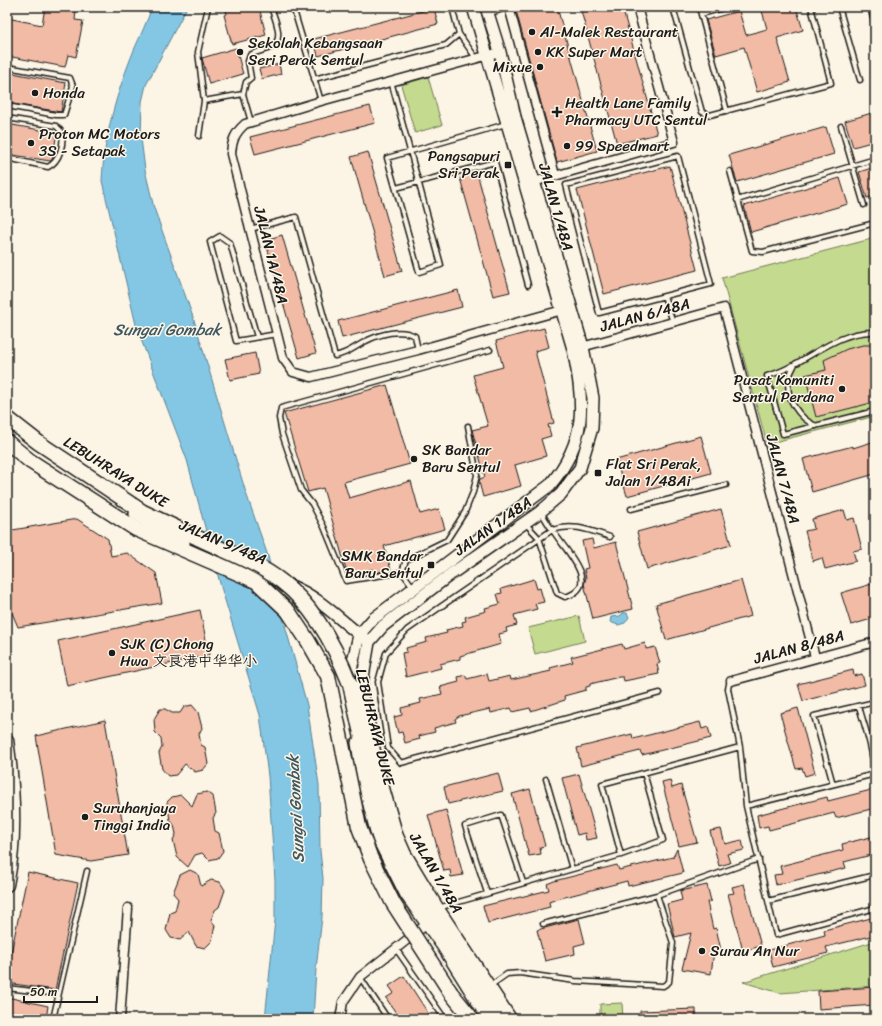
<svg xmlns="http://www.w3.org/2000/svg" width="882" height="1026" font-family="Sriracha,'LXGW WenKai TC',sans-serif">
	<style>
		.green { fill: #c4da8f; stroke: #707b56 }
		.water { fill: #84c7e5; stroke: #5a8395 }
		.building { fill: #f2bba5; stroke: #1c1c1c }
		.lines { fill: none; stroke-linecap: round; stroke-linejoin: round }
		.service-casing { stroke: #1c1c1c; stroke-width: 7 }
		.minor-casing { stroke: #1c1c1c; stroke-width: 11 }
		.secondary-casing { stroke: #1c1c1c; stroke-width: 14 }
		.primary-casing { stroke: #1c1c1c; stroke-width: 15 }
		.motorway-casing { stroke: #1c1c1c; stroke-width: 17 }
		.service { stroke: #fcf5e5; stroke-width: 4 }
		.minor { stroke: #fcf5e5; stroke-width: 8 }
		.secondary { stroke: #fcf5e5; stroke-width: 11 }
		.primary { stroke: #fcf5e5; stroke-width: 12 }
		.motorway { stroke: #fcf5e5; stroke-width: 14 }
		.motorway-bridge-casing { stroke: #1c1c1c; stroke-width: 17; stroke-linecap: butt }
		.motorway-bridge { stroke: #fcf5e5; stroke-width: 14 }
		.poi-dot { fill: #1c1c1c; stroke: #fcf5e5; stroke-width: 1.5 }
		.labels { text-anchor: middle; stroke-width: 3; stroke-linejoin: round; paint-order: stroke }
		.poi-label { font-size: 15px; fill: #1c1c1c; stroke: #fcf5e5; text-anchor: start }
		.street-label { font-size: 15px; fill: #1c1c1c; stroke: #fcf5e5 }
		.water-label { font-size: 16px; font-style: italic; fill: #405862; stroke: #fcf5e5 }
	</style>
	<rect width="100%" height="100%" fill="#fcf5e5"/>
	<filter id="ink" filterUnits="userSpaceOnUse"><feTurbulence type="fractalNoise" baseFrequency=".025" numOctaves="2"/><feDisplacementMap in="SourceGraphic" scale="8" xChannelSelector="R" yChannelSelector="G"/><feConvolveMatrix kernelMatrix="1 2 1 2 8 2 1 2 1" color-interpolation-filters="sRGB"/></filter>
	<g filter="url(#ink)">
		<path class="green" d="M428,77L442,125L415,133L401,85Z
			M875,238V416L767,444L722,278Z
			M579,616L585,641L535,654L528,628Z
			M875,941V986L780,993L743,982Z
			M622,1003L623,1019H600V1004Z"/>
		<path class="water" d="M152,7H187L146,85L142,102L141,138L145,170L154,208L194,320L246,493L268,556L278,600L307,705L319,785L320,851L323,878L322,917L316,969L313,1019H265L275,920V880L268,776L260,715L221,587L187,460L137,329L102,181C104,135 117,92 134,50C140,36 147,22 152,7Z
			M623,613H627L629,617L625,623L618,625L610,622L611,617L620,616Z"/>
		<path class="building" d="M45,7L76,10L75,20L83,21L76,57L68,55L65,67L7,56V18L42,25Z
			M225,7H259L266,35L232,44L224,15L227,14Z
			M515,7H557L597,151L557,162Z
			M580,7H622L657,134L617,144Z
			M761,7H796L803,30L777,38L790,82L757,92L744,47L716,55L706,20L739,11L746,35L767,29Z
			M434,8L438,24L318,56L314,39Z
			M236,48L243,74L209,84L202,58Z
			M279,64L281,74L262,79L259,69Z
			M7,72L66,83L61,112L7,103Z
			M370,106L375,123L255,154L250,137Z
			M875,112V141L853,147L845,121Z
			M7,124L57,133L52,160L50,161L7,154Z
			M826,127L834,154L737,182L729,155Z
			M368,152L402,271L385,276L351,157Z
			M670,166L697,270L604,294L577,190Z
			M875,167V196L867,198L859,172Z
			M477,173L510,292L493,296L460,178Z
			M840,178L848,204L751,232L744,206Z
			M282,235L316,353L299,358L265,240Z
			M458,290L462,307L342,338L338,321Z
			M544,328L549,347L535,351L554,423L548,425L551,436L541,439L546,456L515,465L521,486L483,497L479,482L480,479L485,477L472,430L488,426L473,375L503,367L496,341Z
			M863,345H875V402L816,417L805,375L826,370L824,360L847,349Z
			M255,353L259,374L230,380L225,359Z
			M387,385L410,464L344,482L349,498L411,481L420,514L439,509L445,529L384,546L391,570L373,573L372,569L348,576L323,488L308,492L284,413Z
			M701,436L711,473L627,496L616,460Z
			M875,441V474L812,492L803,459L853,446V448Z
			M721,509L731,545L647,569L637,532Z
			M844,510L847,520L854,518L862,549L853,551L856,561L825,569L822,558L813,561L805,531L814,529L812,519Z
			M77,519L108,539L111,556L127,553L156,573L162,603L18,627L7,601V531Z
			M592,539L594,548L616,542L633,609L593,619L584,584L586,578L584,569L588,568L582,541Z
			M534,579L537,589L540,588L544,602L535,604L537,609L514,615L517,625L506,628L507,632L499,634L501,644L460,656V659L440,664L441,668L406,677L402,653L407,652L406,648L427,642L426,638L447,633L446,630L463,626L462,622L466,621L465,617L486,611L485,608L500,604L497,594L502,593L501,589Z
			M741,580L751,616L666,640L656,604Z
			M875,583V618L851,625L841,593Z
			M200,610L209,655L67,686L58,641Z
			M645,643L646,649L655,647L660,663L657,664L659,674L624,681L623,677H619L590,684V686L586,687V690L564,696L565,700L531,711L530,708L512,712L511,708L491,713L490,709L459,716L455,719L456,722L434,728L435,732L419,736L420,739L405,743L402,732L398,733L394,717L402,715L401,708L421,703L420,699L442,694L440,687L459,682L458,677L465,675L467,679L487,674L489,681L510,676L511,680L551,671L550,668L573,662L571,657L622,644L624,649Z
			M853,670L854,676L862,674L865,685L803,701L798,684Z
			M192,705L198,712L202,728L199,734L201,745L205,747L208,764L203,770L195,772L185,764L176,775L168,776L162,769L159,753L162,747L161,738L155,732L154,719L160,709H165L172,713H180L184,707Z
			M798,708L815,773L805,776L802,768L796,769L780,713Z
			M105,720L128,855L91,861L56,855L36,736Z
			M700,722L702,729L708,727L711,738L642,755L640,751L581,766L577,748L632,734L633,739Z
			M498,773L503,791L448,804L444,787Z
			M579,774L597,838L586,840L585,833L577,835L562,778Z
			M670,780L672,788L681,785L697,842L679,846L662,782Z
			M530,789L545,846L540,847L541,854L529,856L512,794Z
			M875,789V808L836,818L834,813L769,830L768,826L759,828L757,815L827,797L828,801Z
			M207,792L213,796L216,813L213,818L215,831L219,833L223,851L218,858L209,860L202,853L195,855L188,867L177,857L173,840L176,834L174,825L170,820L167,802L172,797L181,795L192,806L197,794Z
			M446,810L463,875L451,877L450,870L444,871L428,815Z
			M721,829L725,844L742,840L744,850L727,854L730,863L719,866L710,831Z
			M875,836V854L844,862L846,868L776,885L774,875L782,874L780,866L843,850L842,844Z
			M677,849L683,873L628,886L627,881L557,899L549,902L550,907L488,923L483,906L549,890L547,884L554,881L617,865L619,870L673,857Z
			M190,870L198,874L201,886L211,880L220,882L225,890L219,907L215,910L211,920L215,925L212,941L205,948L196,946L189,932L180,940L171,938L166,930L170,913L175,911L178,899L173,893L180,875Z
			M28,872L78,883L55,990L7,983V972Z
			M744,884L761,946L743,951L728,894L734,893L732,887Z
			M707,885L711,901L707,902L713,929L716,928L721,950L714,951L711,974L682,969L691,933L675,937L667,904L682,900L680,891Z
			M875,917V935L826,947L828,953L773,967L769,950L825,935L824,930Z
			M579,919L585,943L574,946L575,954L545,961L537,930Z
			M404,976L432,1019H400L386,998L394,993L389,986Z
			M875,987V1005L819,1009L818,991Z
			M7,997L48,1006L46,1019H7Z
			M696,1009V1019H640V1011Z"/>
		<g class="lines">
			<defs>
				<path id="service" d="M293,7L321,101
					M452,7L459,34L476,58
					M673,7L702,112L710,115L831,83L811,7
					M699,7L727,111
					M839,7L860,80
					M870,7L875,25
					M701,14L727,7
					M7,67L70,78L73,86L64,115H56L7,106
					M314,79L446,45L459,34
					M391,81C408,143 425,204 441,265L419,272L387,158L506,124
					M243,94L251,122
					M204,101L243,94L246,82L251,78L248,61L250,55C257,51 265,51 272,47C285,39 274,17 271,7
					M7,118L56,126L62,132C64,144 60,161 48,167L7,158
					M841,126L864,205
					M199,136L204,101L198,52L208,7
					M678,156L711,284L599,313L566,185Z
					M730,171L752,251L763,252L875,223
					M396,188L495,162L528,285
					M737,200L875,159
					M250,229L296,217L335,356C347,354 355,347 366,341C380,334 401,328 415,336L418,350
					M664,296L673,322
					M875,332C835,330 804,366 767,376L783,434L875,411
					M257,337L230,243L220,236L210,242L236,341L277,334
					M795,364C793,369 789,374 789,379C785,399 799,418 816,426
					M631,509L726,485
					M525,523L539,538L557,593L565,597C600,587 570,555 558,538C552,530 546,521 541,512
					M610,537C589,530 573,523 552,530L407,630L386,653L378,682L388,748L401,763L660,693
					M402,572L406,560L447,540L465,512L473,492L477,475L468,426
					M413,587L402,572L346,581L324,527L312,504L301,490L282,434L279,418L281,408L490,350
					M731,681L729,684L728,689L740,747L746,806L776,935L875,908
					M546,779L572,869
					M833,784L814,716L875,702
					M746,806L871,775C878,760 863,723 859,706
					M621,855L602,784L740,747
					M487,893L465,826L501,815L523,882
					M768,901L875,875
					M438,908L621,855L663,840L644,773
					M543,924L657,895
					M396,949L445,1019
					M360,977L388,1019
					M490,986L507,974L520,973L575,981L663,986L669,982L673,943L657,895L759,859
					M7,988L58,994
					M53,1019L87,871"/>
				<path id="minor" d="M509,7L555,175
					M487,12L503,7
					M500,52L321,101L245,124C235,133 232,140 231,154L277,334L283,358L293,372L311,377L418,350L566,309
					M530,183L674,142L637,7
					M578,348L724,308L815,657
					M731,681L875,642
					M120,1019L128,908
					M340,1019L343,1002L360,977L427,924"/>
				<path id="secondary" d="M486,7L500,52L515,117L583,347L593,398L592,428L580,468L561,494L540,512L451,574L383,626L369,642L361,689L380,776L397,835L405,853L438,908L511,1019
					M135,514L184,543
					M227,561L267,577
					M289,585C321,598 338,619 364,638
					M348,683L359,635L373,619L550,485C588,440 584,403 573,349L473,7
					M357,743L363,782L378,839L406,895L443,947L488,1019"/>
				<path id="primary" d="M7,740C14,788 17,837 7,885"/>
				<path id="motorway" d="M7,418L39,443L143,512L200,539
					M7,442L30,461L136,529L256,581L288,611
					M350,684L379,815L397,863L500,1019
					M451,993L472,1019"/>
			</defs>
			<use href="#service" class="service-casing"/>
			<use href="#minor" class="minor-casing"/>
			<use href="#secondary" class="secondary-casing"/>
			<use href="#primary" class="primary-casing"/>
			<use href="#motorway" class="motorway-casing"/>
			<use href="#service" class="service"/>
			<use href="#minor" class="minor"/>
			<use href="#secondary" class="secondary"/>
			<use href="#primary" class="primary"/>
			<use href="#motorway" class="motorway"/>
			<defs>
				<path id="motorway-bridge" d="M200,539C227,552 258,563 281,581C314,606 335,646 350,684
					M288,611L308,641L328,676L359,827L371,859L393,903L451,993"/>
			</defs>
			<use href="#motorway-bridge" class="motorway-bridge-casing"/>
			<use href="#motorway-bridge" class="motorway-bridge"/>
		</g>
	</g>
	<g class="poi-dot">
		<circle cx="532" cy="32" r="4"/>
		<circle cx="240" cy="52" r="4"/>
		<circle cx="538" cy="52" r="4"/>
		<circle cx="540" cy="67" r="4"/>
		<circle cx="35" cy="93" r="4"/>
		<path d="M555 106h4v4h4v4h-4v4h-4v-4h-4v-4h4z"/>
		<circle cx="31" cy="143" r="4"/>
		<circle cx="567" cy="146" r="4"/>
		<rect x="504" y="161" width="8" height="8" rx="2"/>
		<circle cx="842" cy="389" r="4"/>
		<circle cx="414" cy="459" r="4"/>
		<rect x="594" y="469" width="8" height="8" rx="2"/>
		<rect x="427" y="561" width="8" height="8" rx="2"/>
		<circle cx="112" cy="653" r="4"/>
		<circle cx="85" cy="817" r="4"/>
		<circle cx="702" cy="951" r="4"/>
	</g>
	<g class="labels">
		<g class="poi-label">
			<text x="540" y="37">Al-Malek Restaurant</text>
			<text x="248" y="48">Sekolah Kebangsaan<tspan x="248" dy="17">Seri Perak Sentul</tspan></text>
			<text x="546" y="57">KK Super Mart</text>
			<text x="532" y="72" text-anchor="end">Mixue</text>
			<text x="43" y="98">Honda</text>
			<text x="565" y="108">Health Lane Family<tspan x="565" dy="17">Pharmacy UTC Sentul</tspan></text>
			<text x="39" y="139">Proton MC Motors<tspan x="39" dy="17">3S - Setapak</tspan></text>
			<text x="575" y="151">99 Speedmart</text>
			<text x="500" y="161" text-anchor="end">Pangsapuri<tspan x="500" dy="17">Sri Perak</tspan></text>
			<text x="834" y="385" text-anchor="end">Pusat Komuniti<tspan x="834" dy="17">Sentul Perdana</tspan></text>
			<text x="422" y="455">SK Bandar<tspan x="422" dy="17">Baru Sentul</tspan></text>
			<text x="606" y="469">Flat Sri Perak,<tspan x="606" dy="17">Jalan 1/48Ai</tspan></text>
			<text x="423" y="561" text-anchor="end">SMK Bandar<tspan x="423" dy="17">Baru Sentul</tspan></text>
			<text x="120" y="649">SJK (C) Chong<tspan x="120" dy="17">Hwa 文良港中华华小</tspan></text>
			<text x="93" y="813">Suruhanjaya<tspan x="93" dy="17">Tinggi India</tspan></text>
			<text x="710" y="956">Surau An Nur</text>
		</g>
		<g class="street-label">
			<text transform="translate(556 207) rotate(74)" y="5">JALAN 1/48A</text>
			<text transform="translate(271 255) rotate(76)" y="5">JALAN 1A/48A</text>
			<text transform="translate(645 315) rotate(-15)" y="5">JALAN 6/48A</text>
			<text transform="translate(116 472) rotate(32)" y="5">LEBUHRAYA DUKE</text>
			<text transform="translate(783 479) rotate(75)" y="5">JALAN 7/48A</text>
			<text transform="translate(493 526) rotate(-35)" y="5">JALAN 1/48A</text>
			<text transform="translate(223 542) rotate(23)" y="5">JALAN 9/48A</text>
			<text transform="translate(799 647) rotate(-15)" y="5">JALAN 8/48A</text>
			<text transform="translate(375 727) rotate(76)" y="5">LEBUHRAYA DUKE</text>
			<text transform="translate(436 873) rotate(60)" y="5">JALAN 1/48A</text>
		</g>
		<g class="water-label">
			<text x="167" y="335">Sungai Gombak</text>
			<text transform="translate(295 809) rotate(-93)" y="6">Sungai Gombak</text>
		</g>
	</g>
	<rect width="882" height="1026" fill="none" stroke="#fcf5e5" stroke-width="24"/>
	<rect x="12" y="12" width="858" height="1002" fill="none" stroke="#1c1c1c" stroke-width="1.5" filter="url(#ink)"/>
	<path d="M24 996v6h73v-6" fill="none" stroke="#1c1c1c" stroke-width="2"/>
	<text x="30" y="996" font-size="12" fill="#1c1c1c" stroke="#fcf5e5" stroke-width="3" paint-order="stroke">50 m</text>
</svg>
